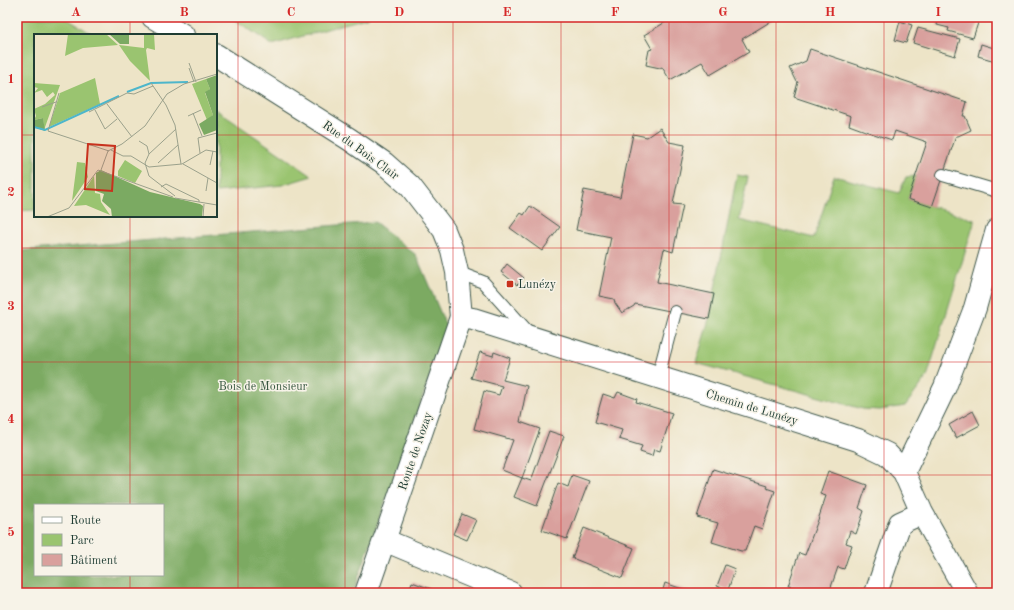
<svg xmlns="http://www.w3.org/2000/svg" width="1014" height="610" font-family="'Old Standard TT',serif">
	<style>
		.green { fill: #9ac470; stroke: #5c8052 }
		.forest { fill: #7baa62; stroke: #4d744b; fill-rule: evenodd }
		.building { fill: #d9a09d }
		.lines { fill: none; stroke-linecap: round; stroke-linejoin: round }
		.service-casing { stroke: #3e564a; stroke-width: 14 }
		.minor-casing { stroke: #3e564a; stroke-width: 24 }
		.tertiary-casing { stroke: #3e564a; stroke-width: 24 }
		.service { stroke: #fff; stroke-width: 12 }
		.minor { stroke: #fff; stroke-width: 22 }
		.tertiary { stroke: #fff; stroke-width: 22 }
		.grid { fill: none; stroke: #d62828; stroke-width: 1; stroke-opacity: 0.55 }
		.poi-dot { fill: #c8321e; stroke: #f7f3e8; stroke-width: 1.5 }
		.labels { text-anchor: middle; stroke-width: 3; stroke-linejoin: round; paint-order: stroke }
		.street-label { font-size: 12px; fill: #1f3d34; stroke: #f7f3e8 }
		.poi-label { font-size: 12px; fill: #1f3d34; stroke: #f7f3e8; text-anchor: start }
		.park-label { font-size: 12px; fill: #385840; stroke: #f7f3e8 }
		.inset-river { fill: none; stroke: #4db6cb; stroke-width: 2 }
		.inset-road { fill: none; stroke: #9ba18c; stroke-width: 1 }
		.view { fill: #c8321e; fill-opacity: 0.15; stroke: #c8321e; stroke-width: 2 }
		.inset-edge { fill: none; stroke: #1f3d34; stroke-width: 2 }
		.neatline { fill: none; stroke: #d62828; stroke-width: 1.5 }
		.grid-label { font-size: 13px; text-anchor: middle; font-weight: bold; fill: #d62828 }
	</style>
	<rect width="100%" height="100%" fill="#f7f3e8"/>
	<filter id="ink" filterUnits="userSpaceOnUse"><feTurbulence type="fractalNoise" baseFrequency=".025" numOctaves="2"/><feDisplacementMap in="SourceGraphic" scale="8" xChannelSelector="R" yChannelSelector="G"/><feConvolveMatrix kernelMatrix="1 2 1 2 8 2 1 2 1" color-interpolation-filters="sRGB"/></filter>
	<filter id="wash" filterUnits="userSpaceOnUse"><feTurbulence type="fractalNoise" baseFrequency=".012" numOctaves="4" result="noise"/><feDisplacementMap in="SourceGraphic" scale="16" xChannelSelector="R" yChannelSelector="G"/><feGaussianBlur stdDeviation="0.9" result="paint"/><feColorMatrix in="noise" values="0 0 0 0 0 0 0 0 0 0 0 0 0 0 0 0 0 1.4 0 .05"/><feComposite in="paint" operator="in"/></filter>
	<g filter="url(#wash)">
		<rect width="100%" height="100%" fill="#ede4c7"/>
		<path class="green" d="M17,17H64L94,35H35V210L17,211Z
			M231,17H369L272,45Z
			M216,109L218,111L312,176L282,185L216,192Z
			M737,175L748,177L739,220L814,238L834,176L899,193L906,177L916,176L908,199L975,220L927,377L905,406L880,410L863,409L696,363L709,319Z"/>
		<path class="forest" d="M375,222L416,255L447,328L353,593H17V251ZM35,505H163V575H35Z"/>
		<g id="blocks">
			<path class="building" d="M674,17H771L773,20L742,39L749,52L710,75L702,62L670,80L662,67L660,68L646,65L649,50L652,49L644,35Z
				M939,17H980L973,38L948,31L949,28L937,25Z
				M900,21L912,25L906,43L895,40Z
				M918,28L960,39L955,56L913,43Z
				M981,44L997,49L995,61L978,56Z
				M810,49L967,102L963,116H965L971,130L958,136H956L932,207L908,199L927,142L895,131L892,140L868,132L849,125L851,116L794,97L798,82H797L790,68L806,61Z
				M660,128L669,142L685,145L673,204L683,205L673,252L664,249L657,282L714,294L709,319L635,304L634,306L622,313L615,303L614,299L599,296L611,237L576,230L584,190L620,197L633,134L647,137Z
				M530,206L560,227L542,251L510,228L521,213L524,215Z
				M507,264L524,278L517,285L501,272Z
				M480,352L493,356L494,352L510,358L503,380L527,386L520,422L540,429L522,478L502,470L513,440L474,429L484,391L499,395L502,386L471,378Z
				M618,392L637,399L636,402L672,413L660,451L654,449L652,456L640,452L642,446L619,439L622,430L595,422L603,394L615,398Z
				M973,411L980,425L956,438L949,425Z
				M549,431L564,436L537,506L514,497L522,478L531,481Z
				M713,469L767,486L766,488L775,491L762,529L754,526L745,551H741L712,542L718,523L697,517Z
				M828,471L867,485L859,508L864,511L856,534L850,531L846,543L852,545L844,569L838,567L830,590L824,588L822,593H820L788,586L799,553L805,555L818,520L826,496L820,494Z
				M572,475L589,481L567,539L542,530L558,483L568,487Z
				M462,514L476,520L467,540L453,534Z
				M584,528L634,548L622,578L572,558Z
				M725,565L735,569L728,590L717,586Z
				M412,582L442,593H408Z
				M665,583L694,593H662Z"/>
		</g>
	</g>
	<g filter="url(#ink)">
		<use href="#blocks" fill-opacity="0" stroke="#3e564a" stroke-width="1"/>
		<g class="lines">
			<defs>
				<path id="service" d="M943,175L997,191
					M457,272L483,282L529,333
					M658,377L675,312"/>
				<path id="minor" d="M904,472L945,387L975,308L997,230
					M384,540L511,593
					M366,593L461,317L473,319L858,440L887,454L904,472L922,513L967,593
					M876,593L900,523L922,513"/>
				<path id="tertiary" d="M153,17L183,35
					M216,55L349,139L384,163L410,186L444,230L452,250L457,272L461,317"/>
			</defs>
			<use href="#service" class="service-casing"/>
			<use href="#minor" class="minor-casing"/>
			<use href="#tertiary" class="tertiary-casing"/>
			<use href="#service" class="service"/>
			<use href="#minor" class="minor"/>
			<use href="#tertiary" class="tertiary"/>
		</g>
	</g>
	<path class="grid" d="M130,17V35M238,17V593M345,17V593M453,17V593M561,17V593M669,17V593M776,17V593M884,17V593M17,135H35M216,135H997M130,216V505M17,248H997M17,362H997M17,475H997M130,575V593"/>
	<rect class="poi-dot" x="506" y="280" width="8" height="8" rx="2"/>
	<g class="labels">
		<g class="street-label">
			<text transform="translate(361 150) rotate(36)" y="4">Rue du Bois Clair</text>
			<text transform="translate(752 407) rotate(17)" y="4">Chemin de Lunézy</text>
			<text transform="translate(415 451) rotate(-71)" y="4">Route de Nozay</text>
		</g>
		<g class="poi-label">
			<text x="518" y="288">Lunézy</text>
		</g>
		<g class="park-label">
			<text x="263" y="390">Bois de Monsieur</text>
		</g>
	</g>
	<g transform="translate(34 34)">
		<rect width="183" height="183" fill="#ede4c7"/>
		<path d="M34,0H72L84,11L49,14L31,22ZM110,0H120L121,16L113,14L112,16L116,47L96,27L85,11L110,14ZM61,44L66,70L15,93L26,59ZM172,45L176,55L171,59L179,81L173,86L158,50ZM0,49L26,51L10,96L9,84L0,86L2,82L0,75L11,70L21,61L19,58L13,63L8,56L0,59L4,54L0,53ZM91,126L108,137L101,149L84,142V137ZM43,128L51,129L54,143L38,167ZM60,142L61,159L66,160L67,168L76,181L52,171L40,172Z" fill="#9ac470"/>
		<path d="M75,0H95V10H86ZM183,41V96L170,101L165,90L179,81L171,58L176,55L172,45ZM9,84L11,97L0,93V86ZM67,136L116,158L166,170L169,172L168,183H78L77,175L68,167L70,160L62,157V139Z" fill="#7baa62"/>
		<path class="inset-river" d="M93,58L117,49L154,48M0,93L11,96L85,62"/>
		<path class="inset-road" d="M155,29L162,48M155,34L160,48M117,49L132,71L141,91L147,130M25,59L14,97L75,117M73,70L98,103M8,73L22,68M61,76L71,95L83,85M55,78L93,59L100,60L119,52M159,79L168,102M154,82L167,76M105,107L113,112L115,120M77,116L89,122H97L115,133L148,130L172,116L183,118M166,119L164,104L183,99M124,129L144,111M149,130L183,149M176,131L179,117M67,136L74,117L88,110L111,92L133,60L150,50L183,40M127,153L132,150L165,166V168M172,157L174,144M141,162L115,142L111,129L115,120L142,95M141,164L183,171M13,183L35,174L64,136L139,163M169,183L170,170"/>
		<path class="view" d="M54,110L81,112L78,157L51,155Z"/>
		<rect width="183" height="183" class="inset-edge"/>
	</g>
	<rect width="1014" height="610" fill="none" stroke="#f7f3e8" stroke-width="44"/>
	<rect x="34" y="504" width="130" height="72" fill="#f7f3e8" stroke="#a1aaa0"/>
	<rect x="42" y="517" width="20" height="6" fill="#ffffff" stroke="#a1aaa0"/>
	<text x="70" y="524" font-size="12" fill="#1f3d34">Route</text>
	<rect x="42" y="534" width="20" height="12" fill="#9ac470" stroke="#a1aaa0"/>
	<text x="70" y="544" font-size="12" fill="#1f3d34">Parc</text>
	<rect x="42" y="554" width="20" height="12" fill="#d9a09d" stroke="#a1aaa0"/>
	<text x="70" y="564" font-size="12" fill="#1f3d34">Bâtiment</text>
	<rect x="22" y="22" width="970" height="566" class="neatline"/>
	<g class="grid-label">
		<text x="76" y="16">A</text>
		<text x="184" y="16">B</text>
		<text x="291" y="16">C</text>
		<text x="399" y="16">D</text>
		<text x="507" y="16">E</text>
		<text x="615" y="16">F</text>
		<text x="723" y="16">G</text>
		<text x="830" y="16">H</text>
		<text x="938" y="16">I</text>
		<text x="11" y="83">1</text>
		<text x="11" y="196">2</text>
		<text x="11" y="310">3</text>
		<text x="11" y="423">4</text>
		<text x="11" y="536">5</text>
	</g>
</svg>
